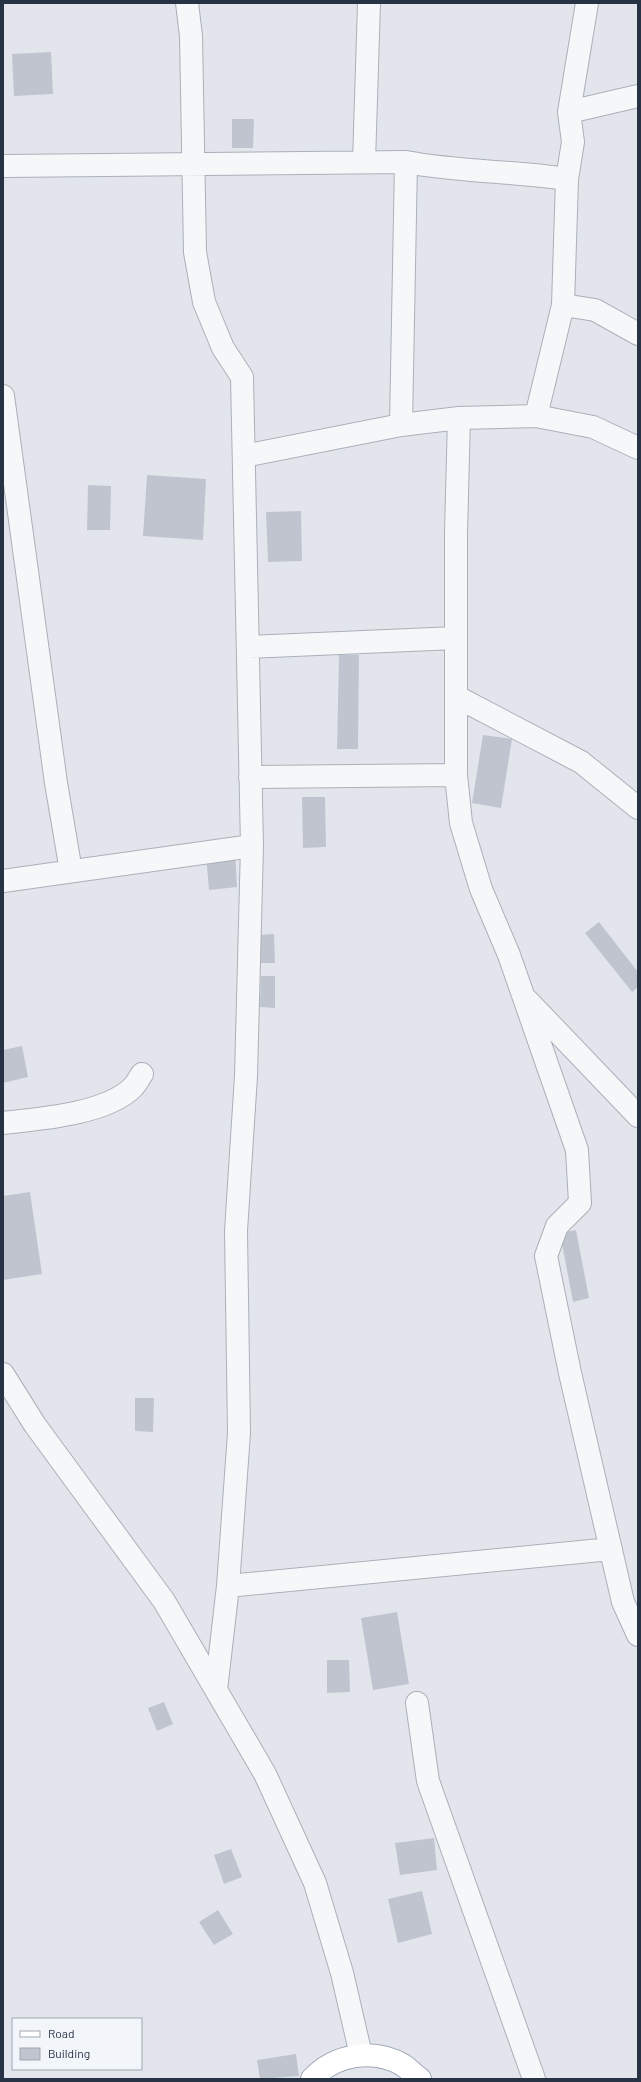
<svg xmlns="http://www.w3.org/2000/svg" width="641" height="2082" font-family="Barlow,sans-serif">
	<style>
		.building { fill: #bfc4cf }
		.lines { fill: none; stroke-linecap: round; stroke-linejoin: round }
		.minor-casing { stroke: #aab0ba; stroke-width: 24 }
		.major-casing { stroke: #a0a9b9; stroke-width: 24 }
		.minor { stroke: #f5f7f9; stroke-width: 22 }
		.major { stroke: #fff; stroke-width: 22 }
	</style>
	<rect width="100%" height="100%" fill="#e2e6ec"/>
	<path class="building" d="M51,52L53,94L14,96L12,54Z
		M232,119H254L253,148H232Z
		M147,475L206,479L203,540L143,536Z
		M88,485L111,486L110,530H87Z
		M301,511L302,561L268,562L266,512Z
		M339,655H359L358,749H337Z
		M483,735L512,739L501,808L472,803Z
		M302,797H325L326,847L303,848Z
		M235,852L237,887L209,890L206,855Z
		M599,922L638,972V987L632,992L585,933Z
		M274,934L275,963H258L257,935Z
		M261,976H275V1008L260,1007Z
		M22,1046L28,1077L3,1083V1050Z
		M30,1192L42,1274L3,1280V1196Z
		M576,1230L589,1298L573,1302L560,1233Z
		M135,1398H154L153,1432L135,1431Z
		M397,1612L409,1684L373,1690L361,1618Z
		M327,1660H349L350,1692L327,1693Z
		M164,1702L173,1724L157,1731L148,1708Z
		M434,1838L437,1870L400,1875L395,1843Z
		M231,1849L242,1877L224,1884L214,1855Z
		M422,1891L432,1934L398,1943L388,1899Z
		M218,1910L233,1934L214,1945L199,1922Z
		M296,2054L299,2076L260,2079L257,2060Z"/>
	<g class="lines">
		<defs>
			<path id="minor" d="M187,3L191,36L195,252L204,302L223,348L242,377L252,846L246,1076L236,1231L239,1433L228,1586L216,1690
				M569,112L587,3
				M364,162L369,3
				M3,166L406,162C459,172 513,171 567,179L573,142L569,112L638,96
				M563,305L595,310L638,334
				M3,396L56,783L71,871
				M536,416L563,305L567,179
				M459,418L456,533V775L461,823L481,889L509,955L577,1150L580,1203L557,1226L546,1256L570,1373L623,1602L638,1635
				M401,425L406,162
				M244,456L401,425L459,418L536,416L593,427L638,448
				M248,647L456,638
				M457,697L581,762L638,808
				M250,777L456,775
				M3,881L252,846
				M528,1001L638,1116
				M3,1123C39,1119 107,1114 133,1087C137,1083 139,1078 142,1074
				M3,1374L35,1425L164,1601L265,1774L315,1883L342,1973L361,2055
				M228,1586L611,1549
				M417,1703L428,1781L534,2079"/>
			<path id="major" d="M312,2079C335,2054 373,2048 403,2065C409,2069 414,2075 420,2079"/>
		</defs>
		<use href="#minor" class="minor-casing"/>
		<use href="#major" class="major-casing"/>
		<use href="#minor" class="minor"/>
		<use href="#major" class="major"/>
	</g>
	<rect width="641" height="2082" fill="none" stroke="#283245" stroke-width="8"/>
	<rect x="12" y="2018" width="130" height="52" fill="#f2f5f9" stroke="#a1a7b1"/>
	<rect x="20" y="2031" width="20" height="6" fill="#ffffff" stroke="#a1a7b1"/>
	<text x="48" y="2038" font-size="12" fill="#283245">Road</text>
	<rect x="20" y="2048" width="20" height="12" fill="#bfc4cf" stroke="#a1a7b1"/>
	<text x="48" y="2058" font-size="12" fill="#283245">Building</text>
</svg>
